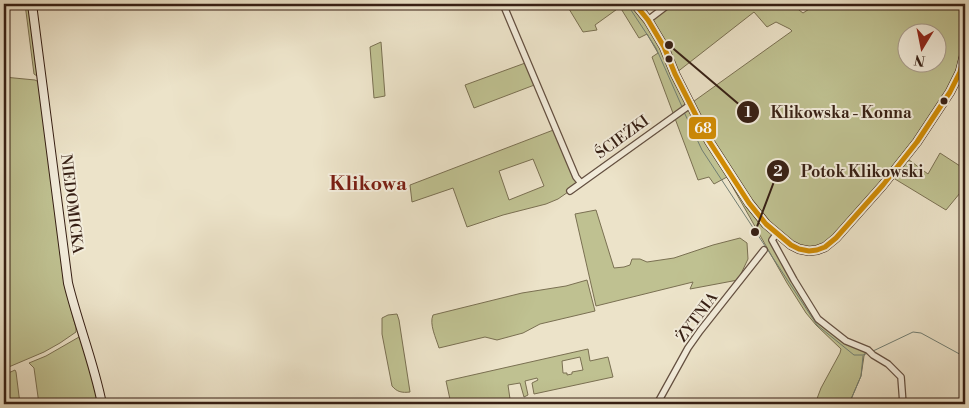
<svg xmlns="http://www.w3.org/2000/svg" width="969" height="408" font-family="'Libre Bodoni',serif">
<rect width="100%" height="100%" fill="#ece3c9"/>
<filter id="stains"><feTurbulence type="fractalNoise" baseFrequency=".004" numOctaves="4"/><feColorMatrix values="0 0 0 0 .2 0 0 0 0 .09 0 0 0 0 .02 0 0 0 .5 -.17"/></filter>
<radialGradient id="worn" r=".72"><stop offset=".6" stop-color="#630" stop-opacity="0"/><stop offset="1" stop-color="#630" stop-opacity=".3"/></radialGradient>
<!-- green -->
<path fill="#bfc191" stroke="#7a7052" fill-rule="evenodd" d="M25,4H29L38,75L37,76L34,74Z
M566,4H635L648,20L669,4H791L803,13L817,4H965V35L958,65L949,88L937,110L850,220L825,245L809,251L777,233L772,240L818,319L866,351L864,356L861,376L849,404H815L821,388L840,353L841,349L816,325L806,313L787,283L727,177L714,184L709,177L698,180L652,57L658,53L647,34L639,38L620,7L595,25L597,30L583,32ZM754,12L767,27L776,22L790,29L792,31L690,104L676,73ZM906,32H936V62H906Z
M381,42L385,96L374,98L370,47Z
M528,62L537,84L474,108L465,85Z
M4,77L35,80L39,82L64,284L76,328V332L60,343L44,352L4,369Z
M556,129L581,183L558,199L546,204L503,215L467,227L453,188L412,202L410,185ZM533,159L544,186L509,200L499,171Z
M940,153L960,166L965,159V187L946,210L890,176L905,157L928,174Z
M596,210L614,268L624,267L630,265L632,259H640L647,262L674,258L713,245L740,238L747,243L748,259L738,280L690,289L693,282L596,306L575,214Z
M587,280L595,311L540,324L523,333L497,340L485,337L439,348C436,338 429,324 433,315L522,293L566,286Z
M397,314L399,320L410,392C402,393 397,392 392,386L382,334V318L388,315Z
M79,337L81,338L87,358L99,404H39L34,368L29,363L46,356Z
M588,349L590,361L608,357L613,377L534,394L532,383L538,380L537,378L525,381L528,395L524,397L520,383L508,385L510,399L491,404H451L446,381ZM580,357L583,370L572,372V374L567,375V373H563L562,361Z
M15,370L16,372L20,404H4V375Z"/>
<g fill="none" stroke-linecap="round" stroke-linejoin="round">
<!-- stream -->
<path stroke="#717e73" stroke-width="1" d="M627,4L656,48L683,109
M938,4L940,6L947,4
M684,112L702,150L817,325L854,355H863L868,353
M871,352L913,332L921,333L965,357
M849,404L861,376L863,356"/>
<!-- street casing -->
<g stroke="#645041" stroke-width="8">
<path id="street" d="M503,4L576,177L581,183
M648,20L669,4
M570,191L690,105
M777,233L772,240L794,280L818,319L846,341L868,350L873,355L888,364L901,377L903,404
M657,404L688,348L700,331L764,250"/>
</g>
<!-- secondary casing -->
<g stroke="#361f14" stroke-width="10">
<path id="secondary" d="M32,4L68,283C78,324 94,363 102,404
M635,4L648,20L664,47L675,74L709,141L749,203L766,224L791,245L799,249L809,251L817,250L825,247L836,238L883,185L917,142L950,92L960,72L965,52"/>
</g>
<!-- street -->
<use href="#street" stroke="#f3eddc" stroke-width="5.5"/>
<!-- secondary -->
<use href="#secondary" stroke="#f3eddc" stroke-width="8"/>
<!-- bus-1 casing -->
<g stroke="#f3eddc" stroke-width="9">
<path id="bus-1" d="M635,4L648,20L664,47L675,74L709,141L749,203L766,224L791,245L799,249L809,251L817,250L825,247L836,238L883,185L917,142L950,92L960,72L965,52"/>
</g>
<!-- bus-1 -->
<use href="#bus-1" stroke="#d08b04" stroke-width="5"/>
</g>
<!-- markers -->
<g fill="#361f14" stroke="#f3eddc" stroke-width="2">
<circle cx="669" cy="59" r="4.5"/>
<circle cx="944" cy="101" r="4.5"/>
</g>
<g text-anchor="middle" stroke-width="4" stroke-linejoin="round" paint-order="stroke">
<!-- street labels -->
<g font-size="15" fill="#361f14" stroke="#f3eddc">
<text transform="translate(622 137) rotate(-36)" y="5">ŚCIEŻKI</text>
<text transform="translate(72 204) rotate(83)" y="5">NIEDOMICKA</text>
<text transform="translate(697 317) rotate(-53)" y="5">ŻYTNIA</text>
</g>
<!-- district labels -->
<g font-size="20" font-weight="bold" fill="#7a1f14" stroke="#f3eddc">
<text x="368" y="190">Klikowa</text>
</g>
</g>
<!-- callouts -->
<path fill="none" stroke="#361f14" stroke-width="2" d="M669 45L748 112M755 232L778 171"/>
<g fill="#361f14" stroke="#f3eddc" stroke-width="2">
<circle cx="669" cy="45" r="5"/>
<circle cx="755" cy="232" r="5"/>
<circle cx="748" cy="112" r="12"/>
<circle cx="778" cy="171" r="12"/>
</g>
<g font-size="15" text-anchor="middle" font-weight="bold" fill="#fff">
<text x="748" y="117">1</text>
<text x="778" y="176">2</text>
</g>
<g font-size="16" text-anchor="middle" font-weight="bold" fill="#361f14" stroke="#f3eddc" stroke-width="4" stroke-linejoin="round" paint-order="stroke">
<text x="841" y="118">Klikowska - Konna</text>
<text x="862" y="177">Potok Klikowski</text>
</g>
<rect stroke="#f3eddc" stroke-width="2" x="688" y="116" width="29" height="24" rx="5" fill="#d08b04"/>
<g font-size="14" text-anchor="middle" font-weight="bold" fill="#fff">
<text x="703" y="133">68</text>
</g>
<!-- margin -->
<rect width="969" height="408" fill="none" stroke="#ece3c9" stroke-width="20"/>
<rect x="5" y="5" width="959" height="398" fill="none" stroke="#361f14" stroke-width="2.5"/>
<rect x="10" y="10" width="949" height="388" fill="none" stroke="#361f14"/>
<!-- north arrow -->
<g transform="translate(922 48) rotate(190)"><circle r="24" fill="#f3eddc" stroke="#a79b8c"/>
<path d="M0-4L9 19L0 12L-9 19Z" fill="#8f2418"/>
<text y="-8" font-size="14" font-weight="bold" text-anchor="middle" fill="#361f14">N</text>
</g>
<rect width="100%" height="100%" filter="url(#stains)"/>
<rect width="100%" height="100%" fill="url(#worn)"/>
</svg>
